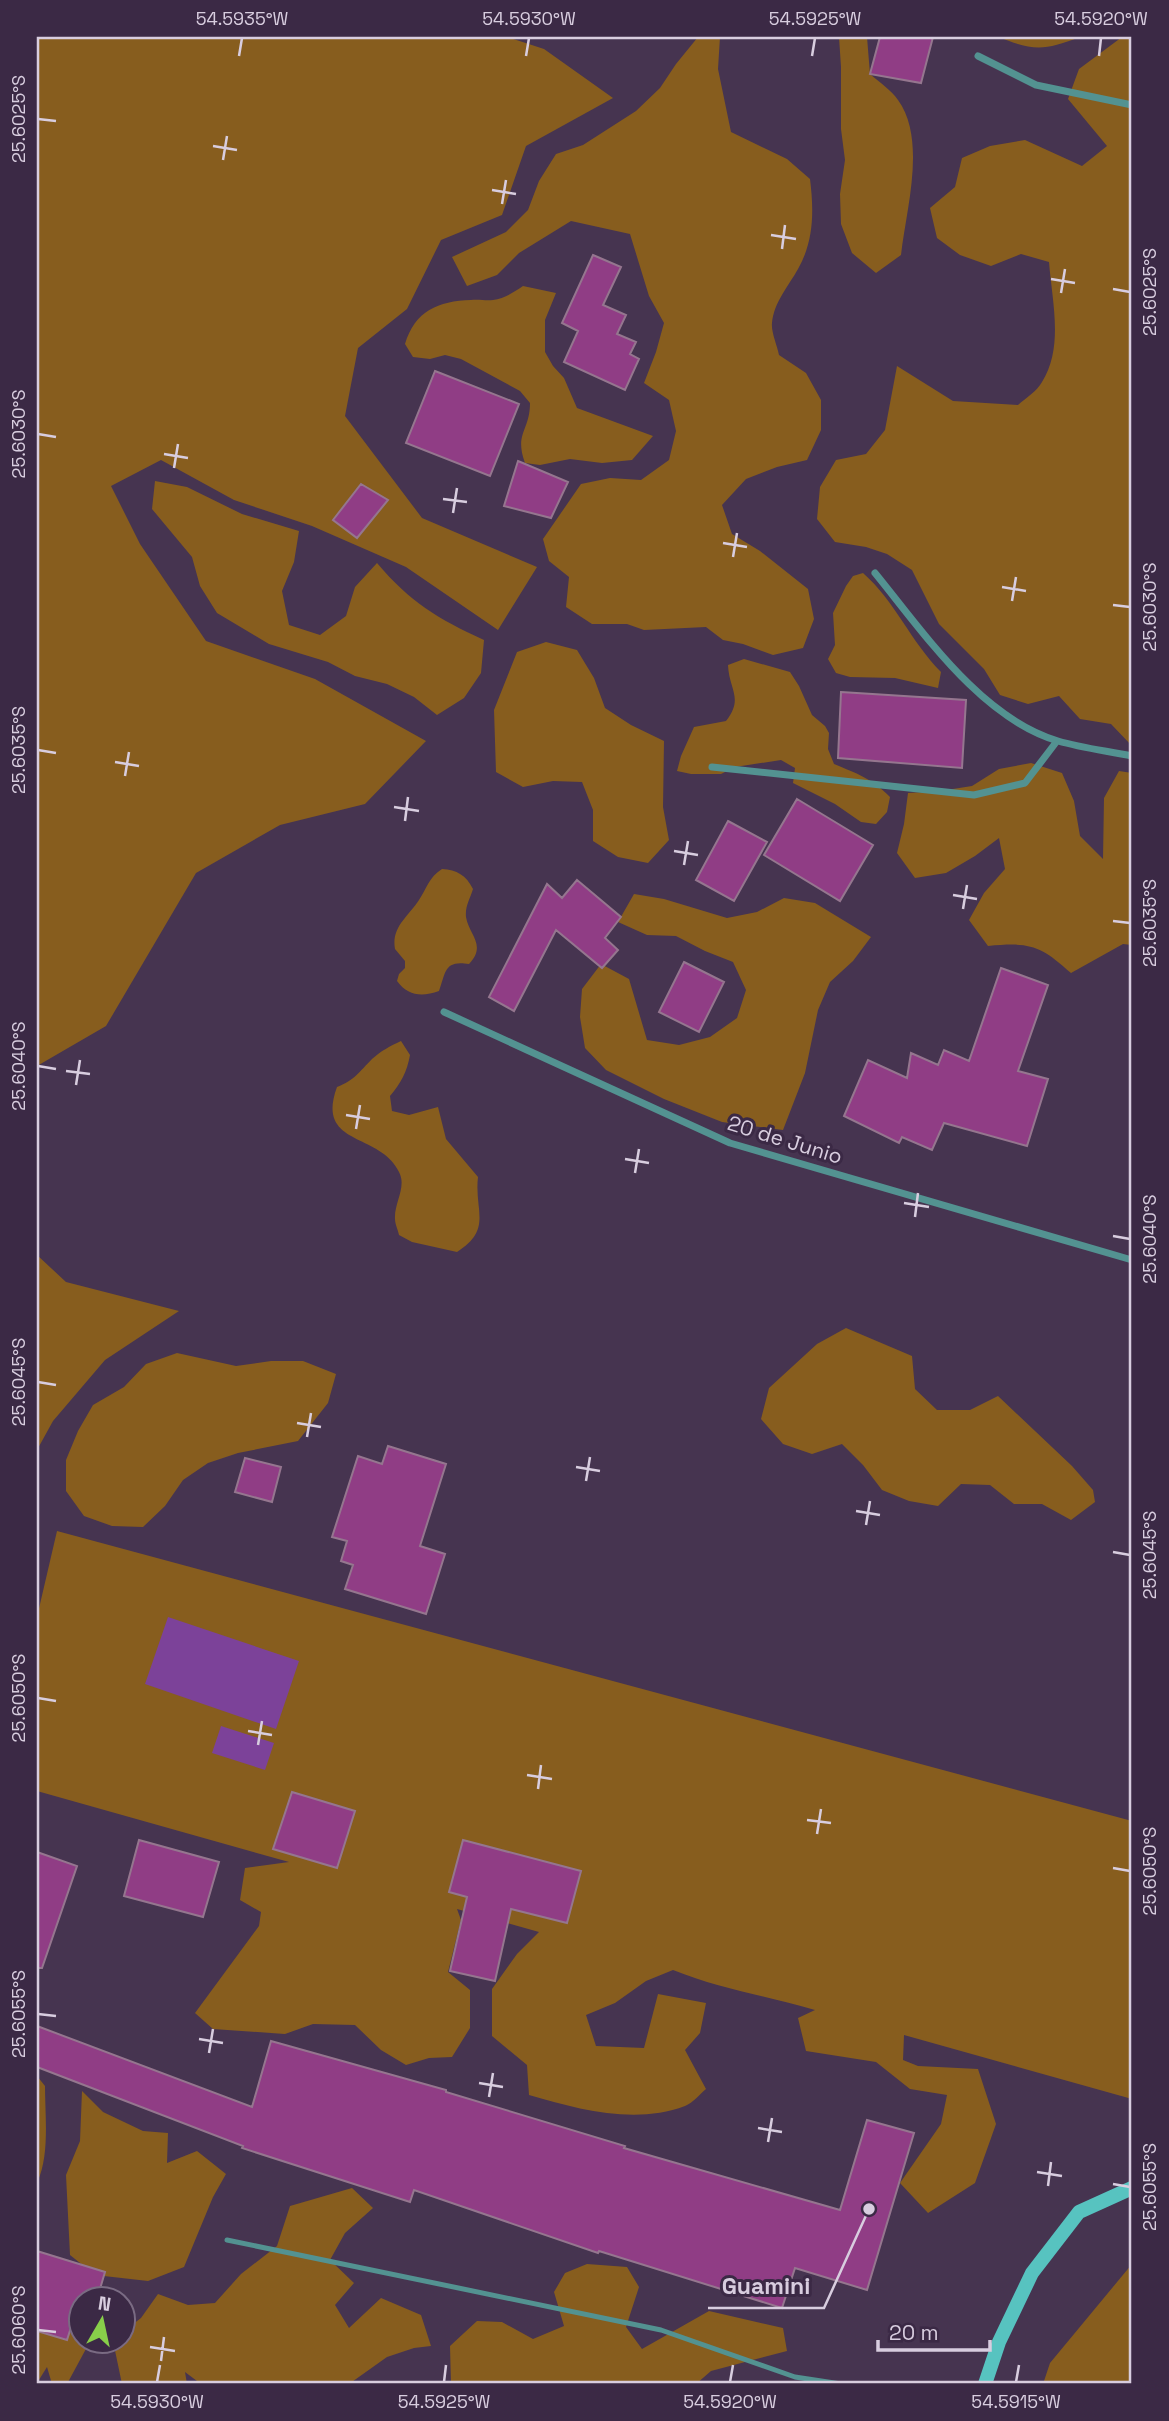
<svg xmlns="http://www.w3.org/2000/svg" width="1169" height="2421" font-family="'Space Grotesk',sans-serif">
<rect width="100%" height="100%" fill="#463450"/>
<!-- green -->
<path fill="#875d1e" d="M37,37H507L544,49L613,98L526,146L502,215L441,240L407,309L358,348L345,416L422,518L537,567L498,630L406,567L312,526L234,500L161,460L111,486L140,544L206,641L315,679L426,741L365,804L280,825L196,873L106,1026L37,1066Z
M698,37H720L718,69L731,132L787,159L810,179C814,211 814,241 798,269C788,287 774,302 772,323C771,332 777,345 779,355L806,373L821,400V430L807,460L777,467L746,479L722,505L732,534L760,551L808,589L814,619L803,648L773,655L743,644L723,640L706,627L644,630L627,624H592L566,607L569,577L549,561L543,539L581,484L610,478L641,480L669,460L676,431L669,400L644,383L656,352L664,323L649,296L630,234L571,221L519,253L497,275L467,286L452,257L506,232L528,210L539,181L556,154L583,145L636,111L660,88L676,64Z
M839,37H867L870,74C879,82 891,90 898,100C927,140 906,210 901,255L876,273L852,253L841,224L840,194L845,160L841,129V67Z
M999,37H1080C1045,50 1035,52 999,37Z
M1122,37H1132V746L1111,724L1080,719L1059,696L1028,704L1000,695L984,669L939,624L912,570L887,554L866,547L835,542L817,519L820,487L836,460L866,454L885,430L897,366L953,401L1018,405C1026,398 1037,391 1042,382C1064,347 1052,301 1049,262L1021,254L991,266L960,255L937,238L930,208L955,187L962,158L990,146L1025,140L1082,166L1107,146L1068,99L1079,69Z
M523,286L556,293L545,320V352L553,366L564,378L577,408L653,436L632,460L602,463L570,459L540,465L525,463C514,433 530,431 530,403L520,391L461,359L445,355L430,359L413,357L405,344C415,311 438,301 471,300C479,299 486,301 493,300C504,299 514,292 523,286Z
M155,481L187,487L242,514L299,531L294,562L282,591L289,625L320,635L346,616L355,587L377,563C410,602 438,619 484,640L481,673L464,698L437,715L414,697L387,684L355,676L328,662L269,644L217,613L200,586L192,557L152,509Z
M863,573C895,601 911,642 941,672L938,688L895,678L850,677L836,673L828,659L835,645L833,613L846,586L853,576Z
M546,642L577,650L594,678L605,708L631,725L664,741L663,807L669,840L648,863L618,857L593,841V810L582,782L553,781L523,787L496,772L494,710L517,652Z
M744,659L790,672L799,686L812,715L825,726L829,733L828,749L834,764C858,774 871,778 890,797L887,812L876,824L861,822L835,804L793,783L795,768L781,760L735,767L721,774H691L677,771L681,756L694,727L726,721C744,698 729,690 728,665Z
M1031,763L1062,773L1074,801L1080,836L1103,859L1104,798L1119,771L1132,773V945L1123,944L1071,973C1040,945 1030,942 988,946L969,920L984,893L1005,869L999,838L975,856L946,873L915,878L897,853L904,824L908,793L940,791L972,786L999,769Z
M442,869C457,870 466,875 473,889C470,899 465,906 466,917C469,935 487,945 469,964C444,960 446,972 439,991C422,997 408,996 397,981L399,974L405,968V961L395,949C391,927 408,917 419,900C427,888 429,877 442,869Z
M634,894L664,899L727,918L757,912L784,898L815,903L871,937L853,961L830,982L818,1010L805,1073L783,1130L722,1122L664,1099L606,1070L585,1048L580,1017L582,989L601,964L629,979L647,1040L679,1045L710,1037L737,1018L746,990L733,962L705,951L676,936L647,935L618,922Z
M401,1041L410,1055C407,1072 401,1083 390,1096L392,1111L409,1115L438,1107L446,1139L478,1177C474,1211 493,1229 457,1252L412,1242L399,1235C398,1230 395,1224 395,1219C394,1203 407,1187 399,1172C380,1132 315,1147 337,1087C355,1080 359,1072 372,1059C381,1051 390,1046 401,1041Z
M37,1255L66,1282L179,1311L105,1360L53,1421L37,1450Z
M846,1328L912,1356L915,1389L937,1410H970L998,1396L1072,1466L1093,1490L1095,1502L1071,1520L1042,1504H1014L990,1485L961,1484L938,1506L909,1501L882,1490L863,1465L842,1444L812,1454L783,1444L761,1419L769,1388L817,1344Z
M177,1353L236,1366L271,1361H303L336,1374L328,1403L298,1441L238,1453L208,1463L183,1480L165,1506L143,1527L112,1526L84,1516L66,1491V1460L78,1431L93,1405L124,1387L146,1364Z
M57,1531L1132,1821V2099L904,2035L903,2060L918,2066L978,2069L996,2124L975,2183L928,2213L900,2183L941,2124L947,2095L910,2089L876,2062L806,2051L798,2018L815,2010C767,1996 720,1989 673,1970L646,1981L615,2003L586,2015L596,2046L644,2048L658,1994L706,2003L700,2033L685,2050L706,2089C700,2094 693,2103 685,2106C635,2125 577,2109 529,2095L527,2065L492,2036V1989L517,1954L539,1932L457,1909L461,1920L448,1972L470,1990V2028L452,2057L429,2058L406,2065L381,2050L355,2025L313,2024L285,2034L213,2029L195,2013L259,1926L261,1912L240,1900L245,1868L289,1862L37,1791V1617Z
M37,2076L45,2086C45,2116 50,2155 37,2183Z
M82,2091L103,2112L143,2131L168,2133L167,2163L197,2151L226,2174L213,2197L184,2267L148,2281L95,2275L70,2255L66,2175L80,2141Z
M352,2188L373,2208L345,2233L330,2260L354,2283L335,2305L349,2328L381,2298L421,2315L431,2346L414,2348L387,2357L349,2384H201L185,2372L187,2384H122L113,2341L122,2340L123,2332L141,2318L158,2294L188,2305L215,2303L241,2274L277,2246L290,2206Z
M587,2264L627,2267L639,2287L626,2327L642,2349L709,2311L783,2328L787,2351L711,2371L696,2384H451L450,2346L477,2321L502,2322L533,2339L564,2326L554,2292L565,2273Z
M1132,2264V2384H1043L1050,2363Z
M37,2318L65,2328L87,2347L67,2384H52L47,2367L37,2383Z"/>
<!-- water -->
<path fill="#7c4299" d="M168,1617L299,1661L276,1729L145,1684Z
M221,1726L274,1743L265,1770L212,1753Z"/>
<!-- building -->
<path fill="#903d85" stroke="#95768f" stroke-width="2" d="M880,37H933L921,83L870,74Z
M593,255L621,267L603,305L626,315L617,334L636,342L630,354L639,359L625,390L564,362L578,331L562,323Z
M435,371L519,404L490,476L406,443Z
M518,461L568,482L551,518L504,506Z
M361,484L388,500L357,538L333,520Z
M841,692L966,700L962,768L838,758Z
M797,799L873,845L840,901L764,855Z
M728,821L767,842L734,901L696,880Z
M577,880L621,917L605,938L618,950L602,968L556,930L514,1011L489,997L547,884L562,898Z
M684,962L724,982L699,1032L659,1012Z
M1001,968L1048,985L1018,1071L1048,1079L1027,1146L944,1123L932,1150L902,1137L899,1143L844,1116L868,1060L907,1078L911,1053L938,1065L944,1050L969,1061Z
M388,1446L446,1464L420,1546L445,1554L426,1614L345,1589L353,1565L341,1561L347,1541L332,1537L358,1456L382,1464Z
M245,1458L281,1467L272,1502L235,1492Z
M292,1792L355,1811L337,1868L273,1849Z
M139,1840L219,1862L203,1917L124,1896Z
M463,1840L581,1871L567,1923L511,1909L495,1981L450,1971L467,1897L449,1892Z
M37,1852L77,1866L42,1968H37Z
M37,2026L252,2107L271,2041L446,2090V2092L625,2146L624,2148L840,2210L867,2120L914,2133L867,2290L795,2268L782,2308L599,2251L598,2253L414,2190L410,2202L242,2148L243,2146L37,2067Z
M37,2251L105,2272L97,2299H80L67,2340L37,2331Z"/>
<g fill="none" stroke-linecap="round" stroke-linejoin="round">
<!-- service -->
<path stroke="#539291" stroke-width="5" d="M227,2240L661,2330L795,2377L841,2384"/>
<!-- minor -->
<path stroke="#539291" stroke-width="7" d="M978,56L1036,85L1132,105
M875,573C924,633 981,718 1058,741C1082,748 1108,751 1132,756
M712,767L974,795L1025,783L1057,741
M444,1012L730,1143L1132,1260"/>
<!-- secondary -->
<path stroke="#57c3c0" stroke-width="14" d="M985,2384L999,2342L1032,2273L1079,2212L1132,2188"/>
</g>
<!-- ticks -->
<path fill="none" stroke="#d8cddf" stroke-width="2.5" d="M239,56L242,38M526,56L529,38M812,56L815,38M1099,56L1101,38M38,119L56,121M213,146L237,150M223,160L227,136M492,190L516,194M502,204L506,180M771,235L796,239M782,249L785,225M1051,279L1075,283M1113,289L1130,292M1061,293L1065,269M38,434L56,437M164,454L188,458M174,468L178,444M443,499L467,502M453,513L457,488M723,543L747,547M733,557L737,533M1002,587L1026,591M1012,601L1016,577M1113,605L1130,607M38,750L56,753M115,762L139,766M125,776L129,752M394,807L419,811M405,821L408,797M674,851L698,855M684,865L688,841M953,895L977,899M963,909L967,885M1113,921L1130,923M38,1066L56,1069M66,1071L90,1074M76,1085L80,1060M346,1115L370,1119M356,1129L360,1105M625,1159L649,1163M635,1173L639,1149M904,1203L929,1207M915,1217L918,1193M1113,1236L1130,1239M38,1382L56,1385M297,1423L321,1427M307,1437L311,1413M576,1467L600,1471M586,1481L590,1457M856,1511L880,1515M866,1525L870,1501M1113,1552L1130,1555M38,1698L56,1701M248,1731L272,1735M258,1745L262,1721M527,1775L552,1779M538,1789L541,1765M807,1820L831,1823M817,1834L821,1809M1113,1868L1130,1871M38,2014L56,2016M199,2039L223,2043M209,2053L213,2029M479,2083L503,2087M489,2097L493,2073M758,2128L782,2132M768,2142L772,2118M1037,2172L1062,2176M1113,2184L1130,2187M1048,2186L1051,2162M38,2330L56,2332M150,2347L175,2351M161,2361L164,2337M157,2382L160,2365M444,2382L446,2365M730,2382L733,2365M1016,2382L1019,2365"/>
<g text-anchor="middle" stroke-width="6" stroke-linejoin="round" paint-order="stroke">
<!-- street labels -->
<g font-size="21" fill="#d8cddf" stroke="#3b2945">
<text transform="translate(785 1140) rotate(17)" y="7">20 de Junio</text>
</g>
</g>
<!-- callouts -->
<path fill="none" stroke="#d8cddf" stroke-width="2.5" d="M869 2209L824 2308H708"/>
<circle fill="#d8cddf" stroke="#3b2945" stroke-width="2.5" cx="869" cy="2209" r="7"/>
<g font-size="23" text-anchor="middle" font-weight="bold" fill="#d8cddf" stroke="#3b2945" stroke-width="6" stroke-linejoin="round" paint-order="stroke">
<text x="766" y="2294">Guamini</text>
</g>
<!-- border -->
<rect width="1169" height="2421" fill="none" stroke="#3b2945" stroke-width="77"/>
<!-- north arrow -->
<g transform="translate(102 2320) rotate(9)"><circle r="33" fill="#3b2945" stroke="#7a6b83" stroke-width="2"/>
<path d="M0-5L12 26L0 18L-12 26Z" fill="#88cf4a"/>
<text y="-10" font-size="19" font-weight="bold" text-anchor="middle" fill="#d8cddf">N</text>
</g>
<!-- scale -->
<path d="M878 2340v10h112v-10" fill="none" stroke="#d8cddf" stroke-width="3.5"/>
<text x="889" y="2340" font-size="21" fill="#d8cddf" stroke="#3b2945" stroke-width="5" paint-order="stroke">20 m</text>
<rect x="38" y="38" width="1092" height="2344" fill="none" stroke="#d8cddf" stroke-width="2.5"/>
<g font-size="18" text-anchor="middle" fill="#d8cddf">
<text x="242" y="25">54.5935°W</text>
<text x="529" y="25">54.5930°W</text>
<text x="815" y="25">54.5925°W</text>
<text x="1101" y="25">54.5920°W</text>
<text transform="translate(19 119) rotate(-90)" y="6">25.6025°S</text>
<text transform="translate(1150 292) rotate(-90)" y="6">25.6025°S</text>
<text transform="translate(19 434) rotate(-90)" y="6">25.6030°S</text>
<text transform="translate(1150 607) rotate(-90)" y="6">25.6030°S</text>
<text transform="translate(19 750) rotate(-90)" y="6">25.6035°S</text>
<text transform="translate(1150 923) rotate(-90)" y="6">25.6035°S</text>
<text transform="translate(19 1066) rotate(-90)" y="6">25.6040°S</text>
<text transform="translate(1150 1239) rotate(-90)" y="6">25.6040°S</text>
<text transform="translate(19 1382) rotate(-90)" y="6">25.6045°S</text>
<text transform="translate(1150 1555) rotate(-90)" y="6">25.6045°S</text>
<text transform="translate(19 1698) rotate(-90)" y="6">25.6050°S</text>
<text transform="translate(1150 1871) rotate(-90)" y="6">25.6050°S</text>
<text transform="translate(19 2014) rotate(-90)" y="6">25.6055°S</text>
<text transform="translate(1150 2187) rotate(-90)" y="6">25.6055°S</text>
<text transform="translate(19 2330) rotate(-90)" y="6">25.6060°S</text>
<text x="157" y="2408">54.5930°W</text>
<text x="444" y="2408">54.5925°W</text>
<text x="730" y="2408">54.5920°W</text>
<text x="1016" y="2408">54.5915°W</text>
</g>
</svg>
